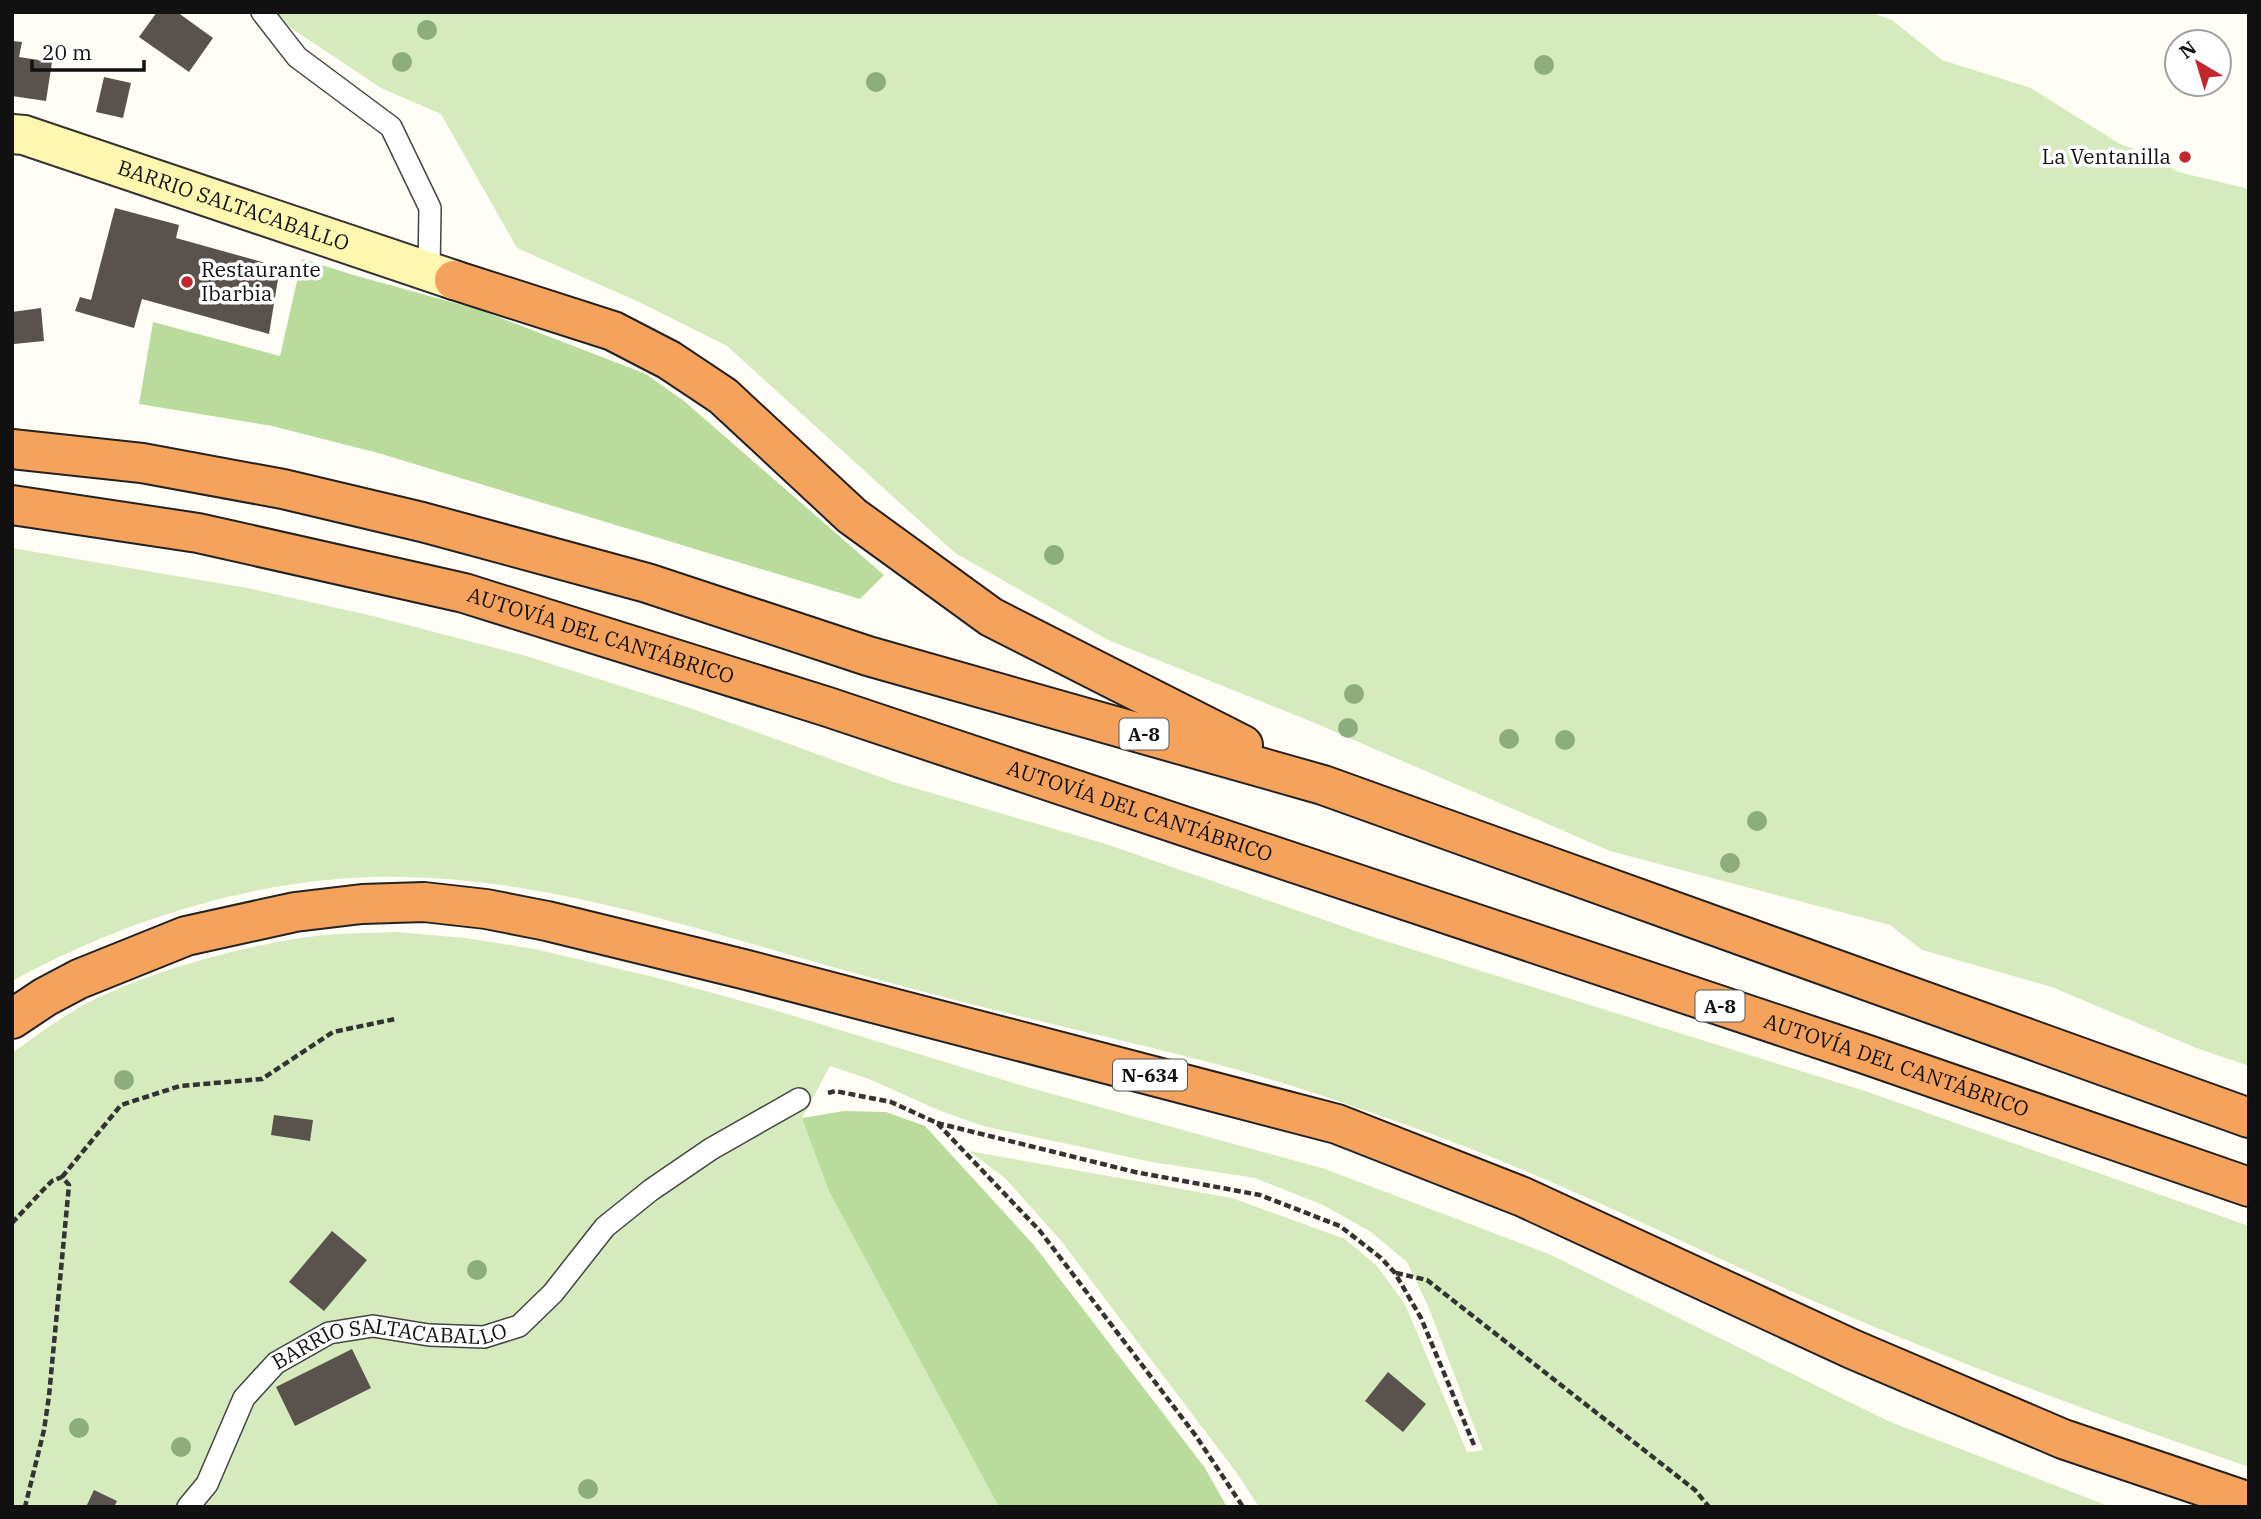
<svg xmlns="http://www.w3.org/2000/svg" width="2261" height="1519" font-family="'IBM Plex Serif',serif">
<rect width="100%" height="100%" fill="#fffdf5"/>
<!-- green -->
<path fill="#d5ebbd" d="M267,12H1869L1892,20L1942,60L2031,88L2120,144L2148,154L2178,172L2249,189V1066L2196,1048L2052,987L1922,950L1890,925L1610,851L1310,721L1108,640L955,553L727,346L641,303L517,248L441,114L381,88Z
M12,548L247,588L373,616L526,656L690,708L894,782L1106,844L1376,938L1868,1092L2249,1226V1467C2103,1417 1959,1364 1818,1303C1724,1262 1632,1216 1537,1176C1473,1148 1405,1124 1338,1101C1226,1062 1110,1039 995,1010C953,1000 911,988 869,977C710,934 539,872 372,877C247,881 122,921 12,981Z
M396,932L465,938L535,949L654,977L771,1009L1027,1087L1325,1169L1549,1254L1888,1421L2111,1507H1259L1236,1472L1062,1242L1006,1179L969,1151L1232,1198L1345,1239L1377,1266L1405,1304L1467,1452L1483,1450L1428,1306L1407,1262L1371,1232L1323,1205L1255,1178L1152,1162L983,1126L938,1110L869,1079L830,1066L802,1118L999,1507H12V1053C40,1033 70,1010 102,996C163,968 250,944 316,936C343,933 370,933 396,932Z"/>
<!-- forest -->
<path fill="#b9dc9c" d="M302,259L357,276L480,310L646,374L684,401L884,575L860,599L378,453L272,426L139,404L153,322L280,356Z
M844,1111L886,1112L925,1126L1033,1244L1205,1468L1227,1507H999L829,1191L802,1118Z"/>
<!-- building -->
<path fill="#5a524d" d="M157,12H177L213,38L189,72L139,37Z
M12,41L22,42L19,57L52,62L46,101L12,96Z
M104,77L131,83L123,118L96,112Z
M115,208L179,225L176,238L280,267L269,334L142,299L134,328L75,311L80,297L91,300Z
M41,308L44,341L14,344L12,312Z
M274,1115L313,1120L310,1141L271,1135Z
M332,1231L367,1260L324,1311L289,1282Z
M352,1349L371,1388L295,1426L276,1387Z
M1388,1372L1426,1404L1403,1432L1365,1401Z
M94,1490L117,1501L114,1507H86Z"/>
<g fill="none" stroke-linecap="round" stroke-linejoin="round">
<!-- lane casing -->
<g stroke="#444" stroke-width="24">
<g id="lane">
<path d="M262,12L297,57L391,127L430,208L429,271"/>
<path id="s1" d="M188,1507L207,1484L244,1398L276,1363L329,1333L373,1326L429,1335L484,1337L519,1326L553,1293L605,1227L651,1190L711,1149L799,1099"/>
</g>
</g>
<!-- secondary casing -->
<g stroke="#333" stroke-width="42">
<g id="secondary">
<path id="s2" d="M12,134L24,135L454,280"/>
</g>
</g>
<!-- highway casing -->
<g stroke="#222" stroke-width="42">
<g id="highway">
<path d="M454,280L613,331L669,360L723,396L852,516L991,617L1243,745"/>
<path d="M12,449L142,463L283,489L422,522L647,583L868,656L1323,785L2249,1118"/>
<path id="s3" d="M12,505L198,533L464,593L828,707L1865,1054L2249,1187"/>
<path d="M12,1019L45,997L79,979L186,936L295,912L362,904L424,902L486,909L547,921L743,969L1337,1124L1523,1197L1852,1349L2063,1439L2249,1502"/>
</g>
</g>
<!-- path -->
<path stroke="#333" stroke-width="4.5" stroke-dasharray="7 3.5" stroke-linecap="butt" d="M828,1093L835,1091L891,1102L937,1123L1040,1231L1196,1436L1243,1507
M937,1123L1135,1172L1260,1195L1340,1226L1381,1258L1395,1273L1421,1318L1474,1445
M62,1177L121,1105L180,1086L262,1079L333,1032L395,1019
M12,1223L43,1190L52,1181L62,1177L69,1185L49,1396L44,1430L25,1507
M1396,1273L1427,1280L1695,1490L1709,1507"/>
<!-- lane -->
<use href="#lane" stroke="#fff" stroke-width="21"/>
<!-- secondary -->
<use href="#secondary" stroke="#fff6b0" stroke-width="38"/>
<!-- highway -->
<use href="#highway" stroke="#f5a25d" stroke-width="38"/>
</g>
<!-- trees -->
<g fill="#8dad7f">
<circle cx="427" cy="30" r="10"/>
<circle cx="402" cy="62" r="10"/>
<circle cx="1544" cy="65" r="10"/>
<circle cx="876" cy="82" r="10"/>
<circle cx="1054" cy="555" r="10"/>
<circle cx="1354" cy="694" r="10"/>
<circle cx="1348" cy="728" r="10"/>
<circle cx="1509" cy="739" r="10"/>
<circle cx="1565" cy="740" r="10"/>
<circle cx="1757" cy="821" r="10"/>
<circle cx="1730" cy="863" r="10"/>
<circle cx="124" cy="1080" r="10"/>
<circle cx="477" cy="1270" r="10"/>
<circle cx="79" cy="1428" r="10"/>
<circle cx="181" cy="1447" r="10"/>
<circle cx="588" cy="1489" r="10"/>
</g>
<!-- markers -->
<g fill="#c4262e" stroke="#fff" stroke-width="2.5">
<circle cx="2185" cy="157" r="7"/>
<circle cx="187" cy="282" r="7"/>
</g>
<g text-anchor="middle" stroke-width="7" stroke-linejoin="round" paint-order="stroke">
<!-- shield labels -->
<g fill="#fff" stroke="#585858" stroke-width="2">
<rect x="1119.5" y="718.5" width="49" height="31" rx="5"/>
<rect x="1695.5" y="990.5" width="49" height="31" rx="5"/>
<rect x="1113" y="1059.5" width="74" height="31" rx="5"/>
</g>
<g font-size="19" font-weight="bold" fill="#111">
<text x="1144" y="741">A-8</text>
<text x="1720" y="1013">A-8</text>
<text x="1150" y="1082">N-634</text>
</g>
<!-- poi labels -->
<g font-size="21" fill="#111" stroke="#fff" text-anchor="end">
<text x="2171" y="164">La Ventanilla</text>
<text x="201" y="277" text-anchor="start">Restaurante<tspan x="201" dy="24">Ibarbia</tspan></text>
</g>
<!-- street labels -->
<g font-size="21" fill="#111" stroke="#fff">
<text dy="7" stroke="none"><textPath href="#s2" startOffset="233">BARRIO SALTACABALLO</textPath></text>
<text dy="7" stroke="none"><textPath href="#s3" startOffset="604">AUTOVÍA DEL CANTÁBRICO</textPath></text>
<text dy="7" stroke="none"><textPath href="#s3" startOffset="1171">AUTOVÍA DEL CANTÁBRICO</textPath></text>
<text dy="7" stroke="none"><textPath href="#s3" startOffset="1969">AUTOVÍA DEL CANTÁBRICO</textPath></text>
<text dy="7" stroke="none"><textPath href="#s1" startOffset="290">BARRIO SALTACABALLO</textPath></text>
</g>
</g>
<!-- border -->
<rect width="2261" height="1519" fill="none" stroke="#111111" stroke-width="28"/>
<!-- north arrow -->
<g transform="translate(2198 63) rotate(322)"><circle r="33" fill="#ffffff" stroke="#a0a0a0" stroke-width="2"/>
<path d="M0-5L12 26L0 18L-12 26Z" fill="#c4262e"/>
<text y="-10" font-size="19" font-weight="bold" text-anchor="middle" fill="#111111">N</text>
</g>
<!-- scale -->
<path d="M32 60v10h112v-10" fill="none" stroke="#111111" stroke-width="3.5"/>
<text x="42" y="60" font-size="21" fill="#111111" stroke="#ffffff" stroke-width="5" paint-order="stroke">20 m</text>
</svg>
